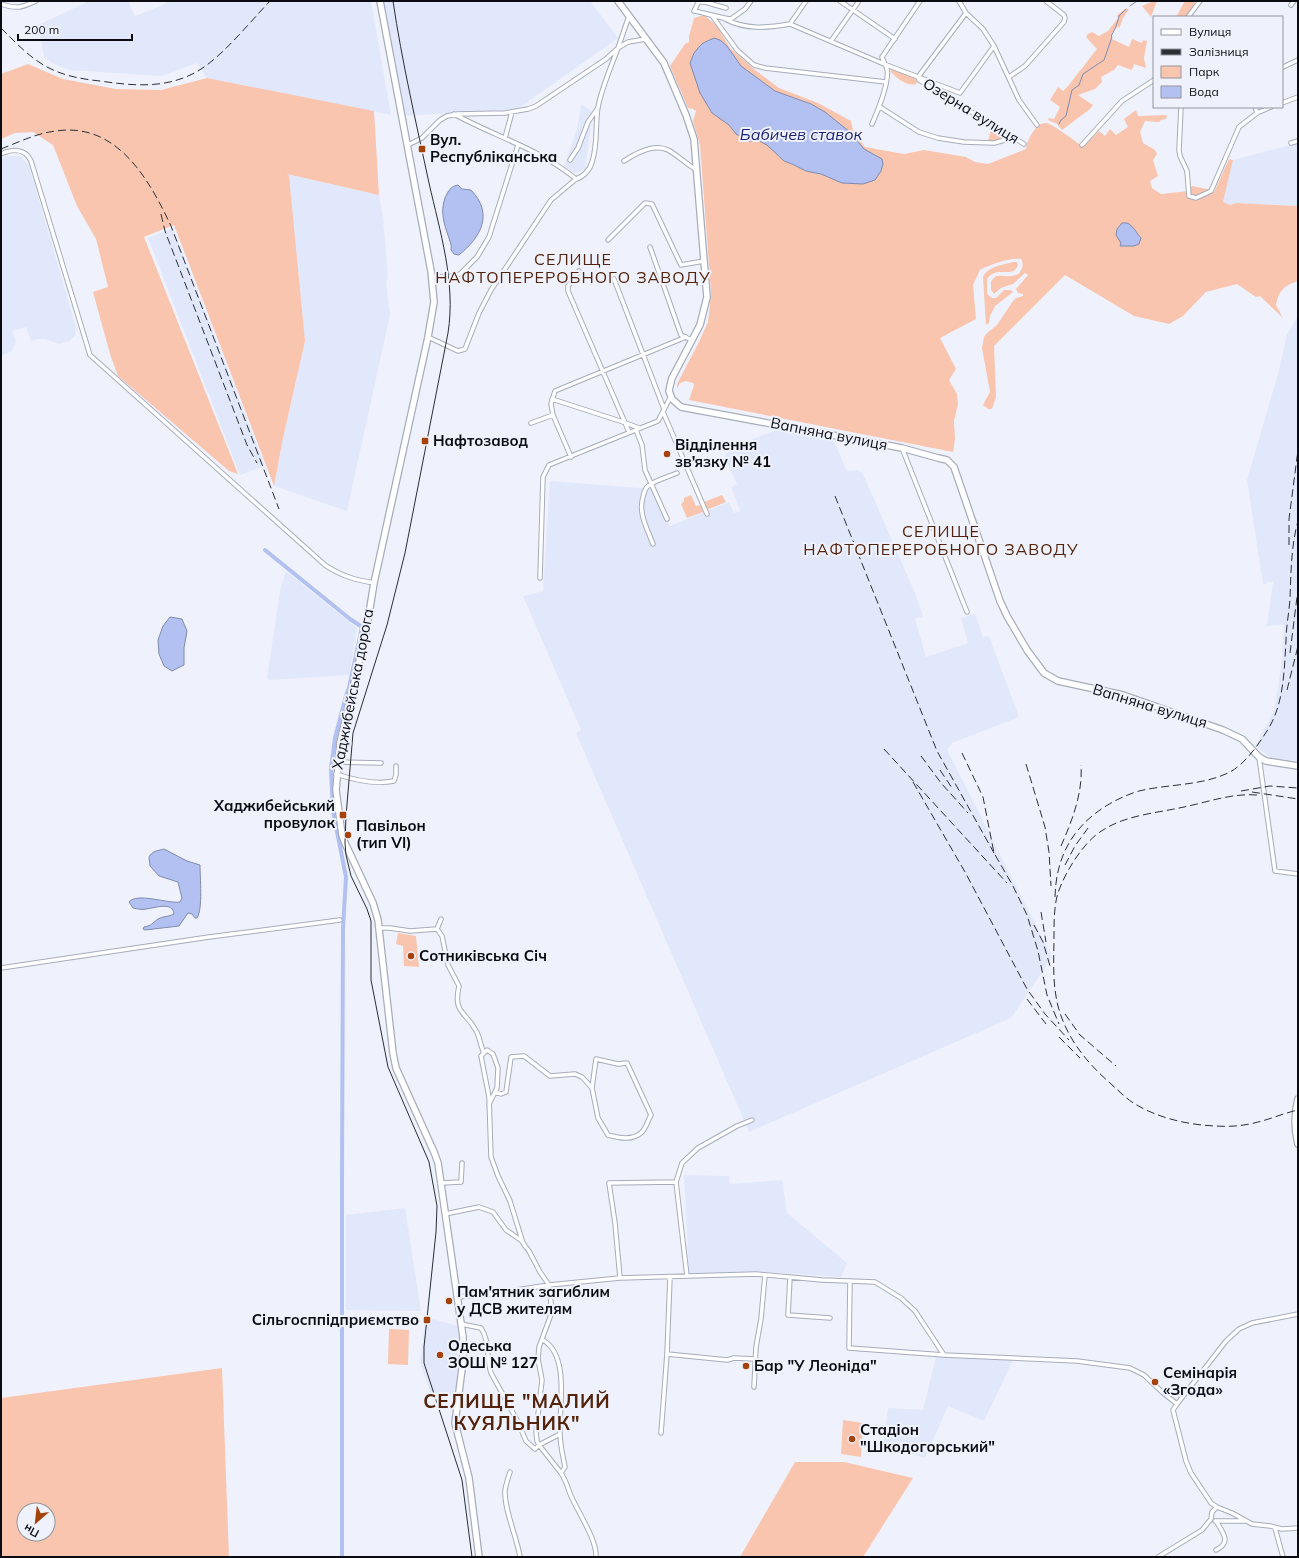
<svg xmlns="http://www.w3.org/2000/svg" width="1299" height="1558" font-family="Mulish,sans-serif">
<rect width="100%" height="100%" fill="#eff2fc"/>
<!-- built -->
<path fill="#e2e8fb" d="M89,1H128L135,16L161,6L166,3V1H371L391,115L207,78L197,63L161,76L70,70L54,64L44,57L38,25Z
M381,1H590L618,38L516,110L514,109L403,116Z
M581,104L593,112L585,169L576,173L564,166L578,126Z
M1298,143V206L1236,203L1230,205L1223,202L1233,160Z
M8,156H20L29,165L76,328L75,335L70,341L59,344L45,339H38L31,341L26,327L12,331L16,342L12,351L1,356V159Z
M287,174L379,195L383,218L388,278L386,281L390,315L347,511L274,486L283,438L305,341Z
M173,228L265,466L240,475L148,238Z
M1298,315V761L1271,758L1255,746L1274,711L1281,668L1284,625L1267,626L1273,582H1267V584H1263L1247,480L1278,374L1287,335Z
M782,428L833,439L847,471L858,470L863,474L915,593L923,616L915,619L926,657L968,643L961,618L975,614L983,637L989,636L1019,717L952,743L947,750L1052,957L1011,1018L749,1132L576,733L581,730L523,596L543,591L550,481L652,489L670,526L729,502L734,513L740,511L731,487L737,484L725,457L726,453L755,438Z
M286,571L357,628L349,675L269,680L267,678L280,591Z
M684,1175L729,1176L730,1184L782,1180L787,1213L847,1263L841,1277L765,1272L689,1274Z
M405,1208L421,1311L346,1310V1215Z
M426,1317L458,1326L460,1348L455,1396L431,1395L420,1362Z
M936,1357L1014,1358L984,1421L948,1406L925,1458L883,1445L888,1408L923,1410Z"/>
<!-- green -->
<path fill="#f9c5af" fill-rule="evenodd" d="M1154,1H1157L1151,17L1142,6Z
M1185,1H1196L1186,17H1176Z
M1125,9H1129L1123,18L1119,29L1118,26L1112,33V39L1129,47L1132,39L1142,43L1143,40L1147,41L1144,58L1146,68L1134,64L1132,70L1118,65L1114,70L1101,77L1102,82L1095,89L1078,95L1093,105L1090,109L1062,130L1057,124L1048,120L1049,118L1054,119L1060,107L1050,100L1058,87L1063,91L1068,86L1097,49L1086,37L1088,34L1092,32L1099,36L1108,31L1118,18L1117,15Z
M704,15L717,26L730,48L755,70L779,88L818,103L851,121L853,130L865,147L904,154L924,150L966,157L975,162L988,164L1026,149C1027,141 1030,136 1035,129C1038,126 1041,123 1046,123C1051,123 1077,142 1083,147L1099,131L1105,136L1110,129L1116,135L1128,127L1124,119L1136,110L1138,116L1167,115L1166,119L1161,120L1159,122L1145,121L1140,132L1143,143L1155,150L1157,154L1153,160L1158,176L1150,181L1152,188L1161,194L1189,191L1192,186L1207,189L1214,192L1229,159L1233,160L1223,202L1230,205L1236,203L1298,206V281C1283,286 1279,291 1276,305L1283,318L1260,296L1256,297L1237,284L1206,292L1183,316L1169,324L1134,316L1065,275L994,346L996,397L992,409H988L983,405L990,392L982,348L984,337L987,333L997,325L1013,301L1016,298L1023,296V294L1018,293L1016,289L1028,275L1025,273L1013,284L1001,288L994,294L991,290V281L996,276C1004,275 1019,280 1022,268C1023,265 1023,262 1021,259C1010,257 989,265 980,270L973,285L976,319L940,338L956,369L949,380L957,394L958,404L954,421L955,439L953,452L689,400L694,385L693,383L686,381L680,383L677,389V384L698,344L708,322L710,304L711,292L700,145L693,121L696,111L693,109L688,108L670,66L685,44L689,42V36L694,18Z
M28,64L63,79L116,89L161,90L207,78L374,111L379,195L287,174L289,176L305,341L283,438L274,486L174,225L144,237L238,474L229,471L118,376L110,354L93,292L108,287L96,239L77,206L53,145L33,132L15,133L1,139V74Z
M890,68C899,71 912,74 917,81L916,84C907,87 897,78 891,72Z
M992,126L1009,137L993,142L988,141Z
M1013,262H1017L1018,265C1013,280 997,264 987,279V294L992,298H996L1004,290H1011L1013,292L995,306L990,316L989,323L986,325L983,277C988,266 1003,265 1013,262Z
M691,495L696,506L700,505L703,512L687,518L681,504L684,501V498Z
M722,495L726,502L709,509L707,508L704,502Z
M398,933L416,936L419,967L404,966L403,946L396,944Z
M389,1329L409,1330L408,1365L388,1364Z
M222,1368L229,1557H1V1398ZM24,1510H48V1534H24Z
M843,1420L863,1423L861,1457L841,1454Z
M795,1462H844L913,1478L863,1557H740Z"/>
<!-- water -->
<path fill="#b2c1f1" stroke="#808bae" d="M714,38L720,40L727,46L741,66L775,91L811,104L825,112L850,132L864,149L882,159L883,164L881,171L875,180L863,184L842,183L821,174L806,171L792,164L784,161L767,145L759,141H750L736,134L729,125L712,113L700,93L690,63L694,53L698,48L703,43Z
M458,185L462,189L471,190C494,214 481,237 459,255L454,254L451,250C452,245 450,243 449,238C444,224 440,212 445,198C448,191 451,186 458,185Z
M1122,223H1127C1134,226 1136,233 1141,238L1139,244L1134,246H1120L1121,243L1116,235L1117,229Z
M170,617L182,619L187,631L184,648V665L172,671L164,666L159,654L158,640L163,626Z
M164,849L187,861L200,865C200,877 203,909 197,918H195L192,914L188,913L179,926L145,930L143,929L144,927C153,925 151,924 158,919C163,916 169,917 174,914C173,901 155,908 146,909C142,910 138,909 133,908L129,902C137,892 168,904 180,902L182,898L178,882L159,876L150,866L149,857C152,851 157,851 164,849Z"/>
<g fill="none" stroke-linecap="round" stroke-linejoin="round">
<!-- stream -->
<path stroke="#808bae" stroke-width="1" d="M1130,6L1137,1
M1059,124L1061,120L1066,116L1072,90L1079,85L1083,74L1104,60L1112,37L1111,36C1114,32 1118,22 1119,16L1126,9"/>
<!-- canal -->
<path stroke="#b2c1f1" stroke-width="4" d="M265,550L350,619L362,627L349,688L346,696L335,738L331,769L333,811L346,877L343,928L342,1181V1557"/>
<!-- street casing -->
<g stroke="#a7acbb" stroke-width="5.5">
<path id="street" d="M699,1L694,11C707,13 718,18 731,19L745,9L751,1
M840,1L895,39
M959,1L966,13L983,29L994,46L1019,100L1037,125
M699,2H705L726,8
M1,4C17,9 21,8 36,1
M1291,5L1294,1
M966,13L918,77L919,80L1024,144
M713,17L737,50L754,65L765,68L886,82
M1188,17L1200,1
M725,19C746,30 767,28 790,24L884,64L960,93L994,46
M790,24L806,1
M831,41L859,1
M1283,67L1298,60
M1009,77L1025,66L1064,22L1065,18L1064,15L1046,1
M1282,103L1298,97
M880,107L919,132L938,138L964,142L994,143L1012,138
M1181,107L1179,150L1180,156L1187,171L1189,196L1196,198L1211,191L1239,127L1257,113L1271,107
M1255,107L1257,113
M454,114C494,136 540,149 576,179
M872,124C877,113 890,81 887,69C886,65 883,61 882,57L920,1
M505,138L512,112
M1291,143L1298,141
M408,145L422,138L440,120L447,116L457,114L505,113L528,109L536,106L606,59L618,48L629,16
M1082,145L1122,101L1154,80
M1,154C12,149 25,148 31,161L90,355L325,565C341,576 356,580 374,583
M570,160L578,148L588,122L598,108
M624,161C636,153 654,143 668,150C679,156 687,165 697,170
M608,240L645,203L652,204L681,265L704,261
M650,247L681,335L692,340
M579,271L568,286V291L629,432
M432,277L454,276L460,274L477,257L489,237L518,145
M614,279L664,409
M428,337L458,351L465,349L479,313L491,290L551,200L576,179C583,177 590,170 592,162C598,145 595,125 598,107C602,87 611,67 618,48L628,42L646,39
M552,399L623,422L639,428
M663,412L707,514
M531,423L553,415
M636,430L642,445L645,470L667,519
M902,448L967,612
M571,457L553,415L551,404L555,391L686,337
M653,544C647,528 638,513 643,497C644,493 645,488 648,486C656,480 668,477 677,473
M540,578L543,477L549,465L658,421L671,396
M1259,757L1275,871L1298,874
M337,762L381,763
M336,774C354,780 375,785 394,781L396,775V766
M378,928H390L410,931L437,929L442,936L448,965L459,986C453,1013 465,1011 475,1029C480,1036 480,1045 484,1053
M437,929L441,919
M1,968L209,937L340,920
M495,1092L501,1094L506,1092L511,1057L524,1056L550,1076L575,1074L582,1077L592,1088L598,1118L608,1135C619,1138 633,1141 642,1132C646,1128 648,1120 651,1115L627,1063L618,1064L596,1059L592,1088
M489,1104L497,1088L498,1068L493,1054L487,1050L481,1056L489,1097L491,1157L498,1176L510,1201L522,1240
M441,1183L461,1182L462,1163
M445,1214L479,1207L493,1212L506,1230L522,1241L525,1246L529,1251L540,1272L549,1285L552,1312L539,1347L538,1359L542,1380L536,1432L537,1441L539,1445L560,1434
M687,1276L676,1182L682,1163L698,1148L737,1126L752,1120
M790,1277L788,1315L830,1318
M620,1278L615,1223L609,1183L676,1182
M850,1281L849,1348L944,1355L1077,1361L1130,1368L1144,1375L1162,1392L1177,1404L1226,1341L1239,1329L1252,1323L1298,1314
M457,1297L490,1294L549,1285L620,1278L756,1274L822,1280L875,1282L901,1298L915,1311L944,1355
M461,1324L481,1328C490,1341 486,1358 491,1373L518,1422L526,1441L535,1449L539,1445L561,1473
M543,1340C570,1356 559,1407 560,1433C560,1445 563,1456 565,1467L561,1473C566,1480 568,1489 571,1496C578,1512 597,1540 596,1557
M667,1354L727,1360L734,1358L755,1359
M754,1387L756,1347L761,1319L765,1275
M1177,1404L1173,1410L1186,1461L1191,1473L1211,1503L1217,1507
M661,1433L667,1354L670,1277
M510,1472C508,1478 506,1484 505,1490C504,1510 517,1537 520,1557
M1215,1521H1245
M1216,1521C1223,1533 1232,1542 1216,1550
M1275,1528L1283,1557
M1158,1557L1202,1530L1211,1519L1212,1512L1217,1507L1232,1513L1252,1524L1270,1526L1282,1529L1298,1528"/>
</g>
<!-- secondary casing -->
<g stroke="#a7acbb" stroke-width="8">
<path id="secondary" d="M380,1L431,271L434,302L428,337L374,583L366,632L340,743L336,790L342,835L345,843L373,903L378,920L393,1053L396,1068L434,1152L438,1163L463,1337V1361L455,1423L469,1478L479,1557
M618,1L664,63L686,115L694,139L707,297L700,325L672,378L670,386L669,391L672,399L681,407L902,448L938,458L947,460L954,467L1000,601L1007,616L1027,650L1044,673L1058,681L1123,695L1223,730L1242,739L1259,757L1266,761L1298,766
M1298,1099C1294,1114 1294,1128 1298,1144"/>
</g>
<!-- street -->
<use href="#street" stroke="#fff" stroke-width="3.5"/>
<!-- secondary -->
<use href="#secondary" stroke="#fff" stroke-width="5.5"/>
<!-- tram -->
<path stroke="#2c2e34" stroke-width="1" d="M393,1C402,62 416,122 429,183C440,232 456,282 448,333L405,553L387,625L353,733L346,816L345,843L346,855L351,876L367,909L371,921V980L388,1067L429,1162L437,1206L436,1232L424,1347V1363L462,1480L472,1557"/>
<!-- rail -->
<path stroke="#2c2e34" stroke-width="1" stroke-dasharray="8 4" stroke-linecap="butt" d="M1,28C15,42 30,58 47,67C64,76 81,79 100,81C134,86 167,89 198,71C223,56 249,23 270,1
M1,149C19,142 37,133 56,131C117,122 149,179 171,226L279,509
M161,214L165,231L247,445L257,463
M835,496L937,751L994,853
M1289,545V519L1298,450
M1290,653L1298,589
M1287,690L1298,646
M884,749L1007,883
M962,753L983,797L994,853L1013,886L1027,915L1038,951L1047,995L1059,1024
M921,756L941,783L968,813
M1026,764L1045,827L1049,852L1051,886
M940,770L952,788
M913,782L965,872L1027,989L1045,1014L1069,1040
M1241,791L1270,786L1298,788
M1252,792L1298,799
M1257,795C1232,793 1208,802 1184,807C1157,813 1126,815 1103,830C1084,841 1065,872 1058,893C1054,906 1054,921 1054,935C1054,959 1052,982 1058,1006C1066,1037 1086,1062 1110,1083C1118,1090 1125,1098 1135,1104C1158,1118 1188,1125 1216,1126C1229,1127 1244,1126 1258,1122C1271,1119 1284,1113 1298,1110
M1061,846C1072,821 1083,793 1081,765
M1065,865L1075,846L1088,828
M1055,897C1056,855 1074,824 1111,803C1120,798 1129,794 1139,791C1168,784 1200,786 1228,773C1243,766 1256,748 1265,734C1284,707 1284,673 1286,641C1286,627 1289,613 1290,599C1291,573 1291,546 1298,521
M1041,912L1046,942
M1034,925L1043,942L1050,966
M1027,999L1046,1024
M1065,1014L1080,1035L1116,1066
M1059,1037L1080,1058"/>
</g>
<!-- markers -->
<g fill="#a54209" stroke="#eff2fc" stroke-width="1.5">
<rect x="418" y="145" width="8" height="8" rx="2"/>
<rect x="421" y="437" width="8" height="8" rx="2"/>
<circle cx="667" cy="454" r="4"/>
<rect x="339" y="811" width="8" height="8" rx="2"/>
<circle cx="348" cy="835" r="4"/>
<circle cx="411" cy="956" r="4"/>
<circle cx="449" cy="1301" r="4"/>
<rect x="423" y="1316" width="8" height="8" rx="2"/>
<circle cx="440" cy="1355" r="4"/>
<circle cx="746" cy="1366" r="4"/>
<circle cx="1155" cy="1382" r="4"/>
<circle cx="852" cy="1439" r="4"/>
</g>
<g text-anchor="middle" stroke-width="4" stroke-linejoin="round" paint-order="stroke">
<!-- street labels -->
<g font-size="15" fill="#0a0c11" stroke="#eff2fc">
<text transform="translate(971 111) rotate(32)" y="5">Озерна вулиця</text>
<text transform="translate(829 434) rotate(11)" y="5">Вапняна вулиця</text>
<text transform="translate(353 689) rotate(-79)" y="5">Хаджибейська дорога</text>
<text transform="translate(1150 706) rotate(17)" y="5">Вапняна вулиця</text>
</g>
<!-- poi labels -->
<g font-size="15" font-weight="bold" fill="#0a0c11" stroke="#eff2fc" text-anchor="start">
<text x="430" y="145">Вул.<tspan x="430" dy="17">Республіканська</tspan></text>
<text x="433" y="446">Нафтозавод</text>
<text x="675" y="450">Відділення<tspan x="675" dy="17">зв'язку № 41</tspan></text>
<text x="335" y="811" text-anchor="end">Хаджибейський<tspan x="335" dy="17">провулок</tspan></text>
<text x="356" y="831">Павільон<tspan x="356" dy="17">(тип VI)</tspan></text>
<text x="419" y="961">Сотниківська Січ</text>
<text x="457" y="1297">Пам'ятник загиблим<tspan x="457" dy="17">у ДСВ жителям</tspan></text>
<text x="419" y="1325" text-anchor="end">Сільгосппідприємство</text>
<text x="448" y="1351">Одеська<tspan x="448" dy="17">ЗОШ № 127</tspan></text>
<text x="754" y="1371">Бар "У Леоніда"</text>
<text x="1163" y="1378">Семінарія<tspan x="1163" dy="17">«Згода»</tspan></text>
<text x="860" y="1435">Стадіон<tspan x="860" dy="17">"Шкодогорський"</tspan></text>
</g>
<!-- water labels -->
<g font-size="16" font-style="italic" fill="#181d76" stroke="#eff2fc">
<text x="801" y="140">Бабичев ставок</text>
</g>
<!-- neighbourhood labels -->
<g font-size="16" letter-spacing="1" fill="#53230c" stroke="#eff2fc">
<text x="573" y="265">СЕЛИЩЕ<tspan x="573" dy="18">НАФТОПЕРЕРОБНОГО ЗАВОДУ</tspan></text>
<text x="941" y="537">СЕЛИЩЕ<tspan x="941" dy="18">НАФТОПЕРЕРОБНОГО ЗАВОДУ</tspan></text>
</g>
<!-- district labels -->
<g font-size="19" font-weight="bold" letter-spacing="1" fill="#53230c" stroke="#eff2fc">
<text x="517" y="1408">СЕЛИЩЕ "МАЛИЙ<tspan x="517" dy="22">КУЯЛЬНИК"</tspan></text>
</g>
</g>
<!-- border -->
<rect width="1299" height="1558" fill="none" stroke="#0a0c11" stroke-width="4"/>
<!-- legend -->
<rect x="1153" y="16" width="130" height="92" fill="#eff2fc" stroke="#93969e"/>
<rect x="1161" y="29" width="20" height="6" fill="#ffffff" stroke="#93969e"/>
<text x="1189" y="36" font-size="12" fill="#0a0c11">Вулиця</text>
<rect x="1161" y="49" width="20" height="6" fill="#2c2e34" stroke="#93969e"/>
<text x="1189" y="56" font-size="12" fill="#0a0c11">Залізниця</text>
<rect x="1161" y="66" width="20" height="12" fill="#f9c5af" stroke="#93969e"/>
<text x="1189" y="76" font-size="12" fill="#0a0c11">Парк</text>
<rect x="1161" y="86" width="20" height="12" fill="#b2c1f1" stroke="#93969e"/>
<text x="1189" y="96" font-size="12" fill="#0a0c11">Вода</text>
<!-- north arrow -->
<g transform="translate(36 1522) rotate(208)"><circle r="19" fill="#eff2fc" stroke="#93969e"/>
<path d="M0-3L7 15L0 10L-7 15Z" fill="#a54209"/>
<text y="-6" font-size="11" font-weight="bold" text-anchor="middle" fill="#0a0c11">Пн</text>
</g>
<!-- scale -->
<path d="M18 34v6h114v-6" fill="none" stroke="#0a0c11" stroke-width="2"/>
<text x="24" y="34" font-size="12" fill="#0a0c11" stroke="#eff2fc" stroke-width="3" paint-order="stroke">200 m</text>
</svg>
